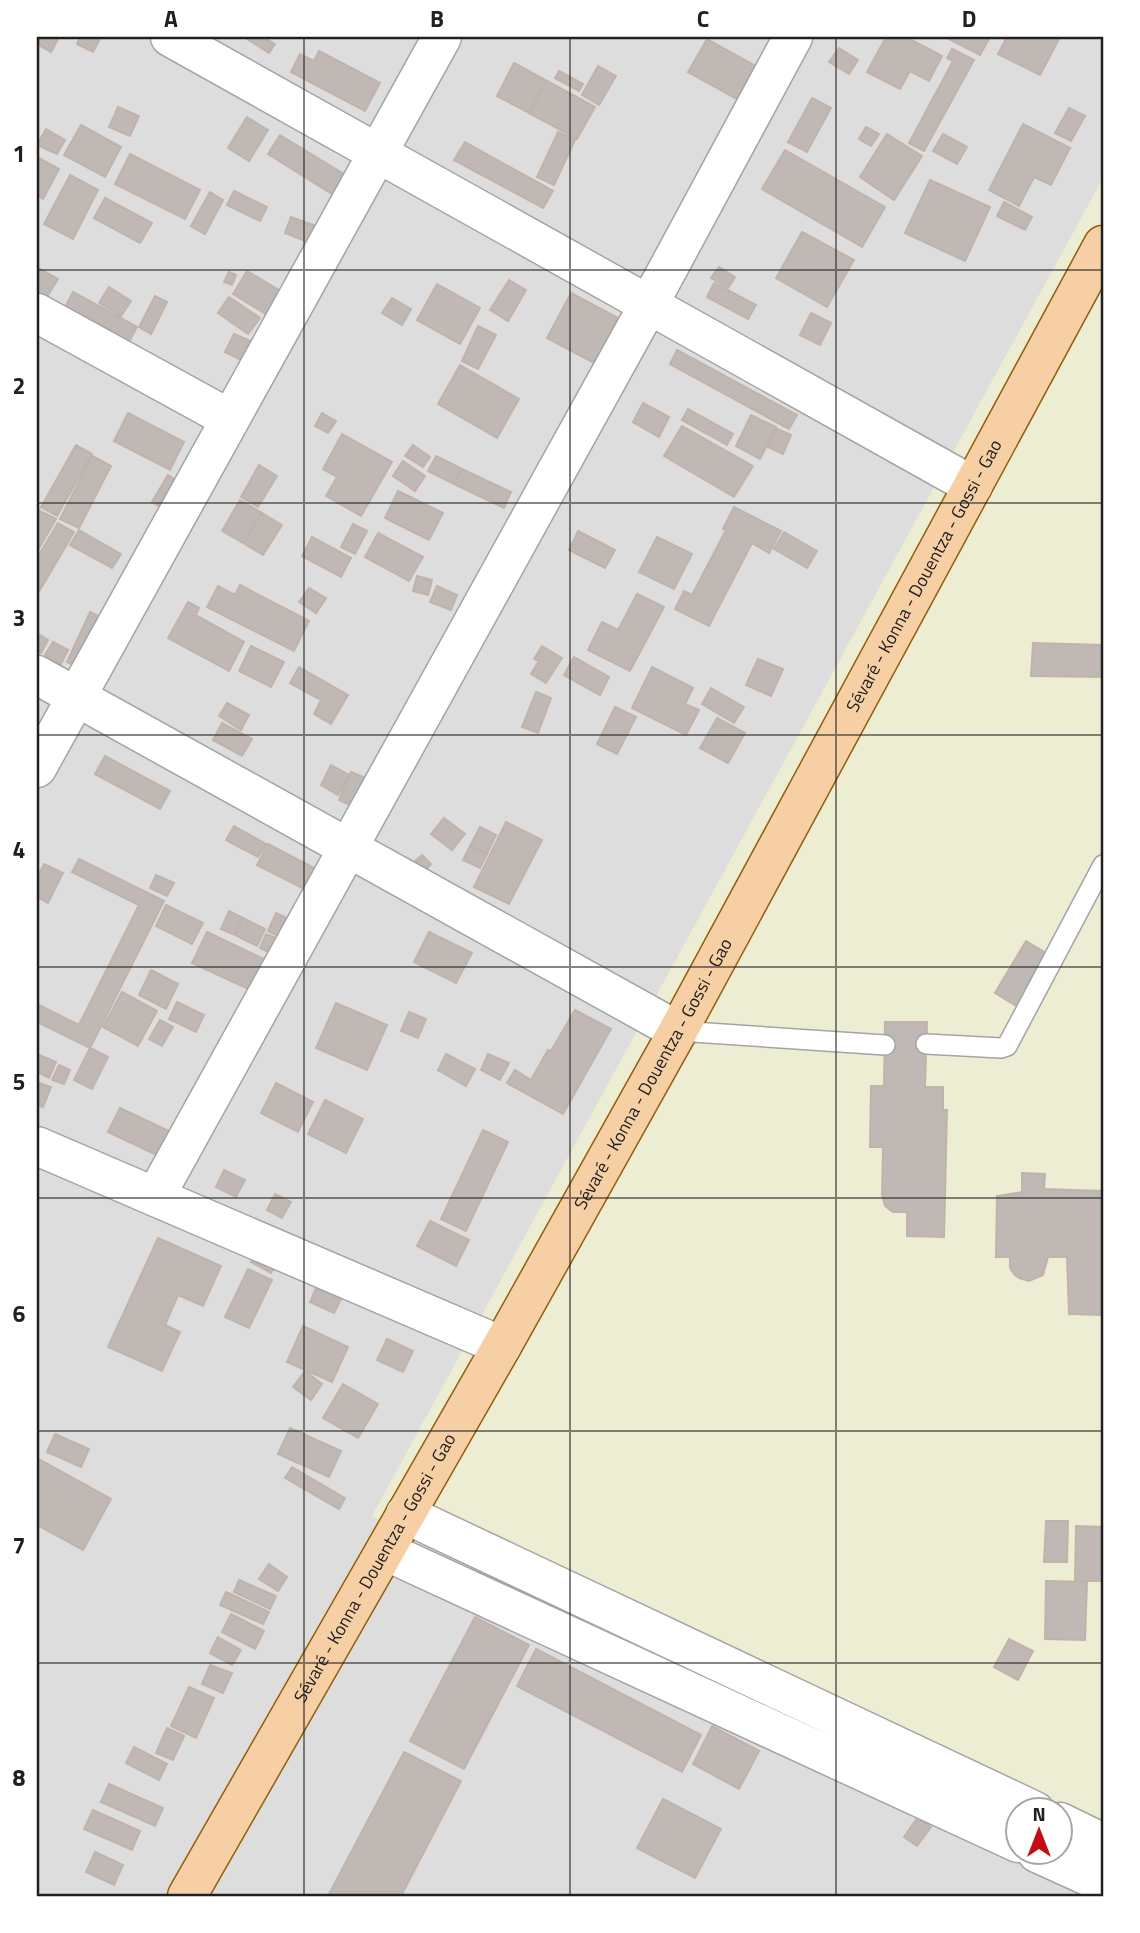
<svg xmlns="http://www.w3.org/2000/svg" width="1140" height="1933" font-family="'Titillium Web',sans-serif">
<rect width="100%" height="100%" fill="#f0ede7"/>
<!-- residential -->
<path fill="#dedddd" d="M37,37H1103V178L1017,1818L1018,1853L1103,1896H37Z"/>
<!-- farmland -->
<path fill="#ededd4" d="M1103,178V1859L1060,1811L1017,1818L372,1516Z"/>
<!-- building -->
<path fill="#c0b8b4" stroke="#c1b3aa" stroke-width="2" d="M37,37H59L51,52L37,44Z
M80,37H101L93,52L77,44Z
M244,37H263L275,44L269,53Z
M886,37H906L942,56L929,81L910,71L900,89L867,72Z
M945,37H990L980,55Z
M1007,37H1060L1040,75L998,54Z
M707,39L763,70L744,103L688,72Z
M839,48L858,60L849,74L829,62Z
M952,49L974,60L924,151L909,143L953,61L947,58Z
M319,51L380,83L365,111L291,72L300,54L314,61Z
M514,63L547,81L529,113L497,96Z
M598,66L616,76L599,105L582,95Z
M559,71L583,84L579,91L555,78Z
M547,81L595,107L577,139L529,113Z
M812,98L831,108L807,152L788,142Z
M118,107L139,116L130,136L109,127Z
M1069,108L1085,116L1071,141L1055,133Z
M247,117L268,130L249,161L228,148Z
M1023,124L1070,148L1051,185L1034,177L1019,206L989,190Z
M81,125L121,147L105,177L64,155Z
M866,127L879,134L871,146L859,139Z
M46,129L65,140L57,154L37,145Z
M558,132L575,140L554,185L537,177Z
M887,134L922,156L894,200L860,177Z
M943,134L967,147L957,164L933,151Z
M280,135L344,174L332,194L268,154Z
M465,142L553,191L543,208L454,160Z
M785,150L885,207L862,247L762,189Z
M130,154L200,190L185,219L115,184Z
M37,157L59,169L43,199L37,195Z
M70,175L98,190L73,239L44,224Z
M930,180L990,207L965,261L905,233Z
M234,191L267,207L260,221L227,205Z
M210,192L223,200L205,234L191,226Z
M105,198L152,223L140,243L94,218Z
M1004,202L1032,217L1025,230L997,216Z
M291,217L319,227L313,244L285,233Z
M802,232L854,260L827,307L776,278Z
M37,267L58,279L45,300L37,295Z
M719,267L735,277L728,288L711,278Z
M247,271L284,293L269,316L233,294Z
M229,272L236,275L232,285L224,282Z
M509,280L526,290L508,321L490,310Z
M714,283L756,305L748,319L707,297Z
M437,284L480,308L460,344L417,320Z
M109,287L131,301L121,316L99,303Z
M73,292L137,327L129,342L65,307Z
M571,293L618,318L594,363L547,338Z
M155,296L167,302L151,334L139,327Z
M229,297L260,318L248,334L218,313Z
M392,298L411,309L402,325L382,313Z
M811,313L831,323L820,345L800,335Z
M478,326L496,335L478,369L462,361Z
M234,334L253,342L243,361L225,352Z
M677,350L797,415L789,429L670,364Z
M460,365L519,399L497,438L438,404Z
M643,403L669,417L659,437L633,422Z
M688,409L733,434L727,445L682,420Z
M128,413L184,442L170,470L114,441Z
M322,413L336,421L328,433L315,426Z
M751,415L776,427L760,459L736,446Z
M682,426L753,466L734,497L664,456Z
M777,429L791,435L783,454L768,447Z
M342,434L392,462L361,516L326,496L337,477L323,469Z
M76,445L92,454L57,516L41,507Z
M413,445L430,457L423,467L405,456Z
M92,456L111,466L79,528L60,519Z
M436,456L462,469L454,484L428,471Z
M403,461L425,476L415,491L393,476Z
M259,465L277,476L258,507L241,497Z
M462,469L511,492L504,508L454,484Z
M168,475L185,486L169,512L152,502Z
M398,491L443,513L429,540L385,518Z
M240,500L262,513L243,543L222,531Z
M734,507L781,531L769,553L752,543L709,626L675,609L684,591L692,595L726,530L723,529Z
M38,510L56,519L37,552V512Z
M262,513L282,525L263,555L243,543Z
M58,523L74,532L37,595V558Z
M353,524L367,531L355,554L341,547Z
M79,530L121,554L112,568L70,545Z
M578,531L615,550L605,568L569,550Z
M784,532L817,551L807,568L774,549Z
M378,533L423,557L409,581L365,557Z
M312,537L351,558L341,577L302,556Z
M657,537L692,554L674,589L639,572Z
M417,576L432,580L428,595L413,591Z
M240,585L309,621L294,651L207,607L218,586L235,595Z
M437,586L457,595L451,610L430,602Z
M309,588L326,598L316,613L299,602Z
M637,594L664,607L630,671L588,650L602,622L618,630Z
M188,602L199,608L196,615L244,642L229,671L168,638Z
M90,612L109,621L86,671L67,662Z
M37,633L48,640L41,653L37,650Z
M53,642L68,650L61,664L45,655Z
M1033,643L1103,645V677L1031,676Z
M251,646L284,662L271,687L239,671Z
M542,646L562,658L546,683L531,674L539,661L534,659Z
M574,657L609,677L600,695L564,675Z
M758,659L783,669L771,696L746,685Z
M299,667L348,695L331,724L314,714L321,700L290,683Z
M652,667L693,688L685,704L699,710L686,735L632,708Z
M711,688L744,707L734,723L702,704Z
M536,692L551,698L538,733L522,727Z
M227,703L249,715L241,730L219,716Z
M615,707L636,717L617,754L597,744Z
M717,718L745,733L728,763L700,748Z
M222,723L252,739L242,756L213,740Z
M105,756L170,791L160,809L95,774Z
M331,765L349,775L338,795L321,785Z
M351,772L368,779L356,808L339,800Z
M444,818L465,834L452,850L431,834Z
M506,822L542,840L509,904L474,887Z
M234,826L266,844L258,857L226,840Z
M480,827L496,835L487,854L470,846Z
M268,844L314,868L304,889L257,865Z
M470,846L487,854L480,868L463,860Z
M422,855L431,864L424,872L414,862Z
M79,859L164,901L90,1048L37,1022V1010L39,1005L79,1025L139,905L72,872Z
M44,864L63,873L48,903L37,897V878Z
M156,875L174,883L167,896L150,888Z
M166,905L203,923L192,944L156,926Z
M229,911L243,918L235,935L221,929Z
M276,913L295,922L286,940L268,931Z
M243,918L265,929L257,946L235,935Z
M207,932L270,962L255,992L192,963Z
M429,932L472,953L456,983L414,962Z
M266,934L283,941L277,956L260,948Z
M1026,941L1053,957L1021,1009L995,993Z
M151,970L178,984L166,1009L139,995Z
M122,992L157,1011L138,1046L103,1027Z
M177,1002L204,1015L196,1032L169,1019Z
M336,1003L387,1025L367,1070L316,1048Z
M575,1010L611,1029L563,1114L507,1083L515,1070L531,1080L548,1050L551,1051Z
M409,1012L426,1019L418,1038L401,1031Z
M160,1020L173,1027L162,1046L149,1039Z
M885,1022H927L925,1087H943V1110H947L944,1237L907,1236V1212H893L885,1206L882,1195L883,1147H870L871,1086H884Z
M90,1048L108,1057L92,1089L74,1080Z
M37,1054L56,1062L49,1078L37,1072Z
M446,1054L475,1069L466,1086L438,1070Z
M488,1054L509,1063L500,1080L481,1070Z
M59,1065L70,1070L64,1084L52,1080Z
M37,1082L51,1087L43,1107L37,1105Z
M276,1083L313,1102L298,1132L261,1113Z
M325,1100L363,1119L346,1153L308,1134Z
M120,1108L177,1135L165,1159L108,1132Z
M483,1130L508,1142L466,1231L441,1219Z
M224,1170L245,1180L236,1197L216,1187Z
M1022,1173L1045,1174L1044,1189L1103,1191V1315L1069,1314L1067,1257H1048L1043,1275L1029,1281L1019,1278L1014,1274L1010,1268V1257H996L997,1196L1022,1192Z
M275,1194L291,1202L282,1218L267,1210Z
M430,1221L469,1240L456,1266L417,1246Z
M158,1238L221,1266L203,1306L178,1295L165,1325L180,1332L162,1371L108,1347Z
M258,1250L278,1260L271,1273L251,1262Z
M248,1269L272,1280L249,1328L225,1317Z
M316,1288L341,1299L334,1313L310,1302Z
M303,1326L348,1347L332,1382L287,1362Z
M387,1339L413,1351L403,1372L377,1360Z
M305,1371L322,1384L311,1400L293,1387Z
M343,1384L378,1404L358,1438L323,1418Z
M290,1428L341,1451L329,1477L278,1454Z
M55,1434L89,1449L81,1467L47,1452Z
M37,1458L111,1499L83,1550L37,1525Z
M292,1467L345,1498L339,1509L285,1478Z
M1046,1521H1068L1067,1562H1044Z
M1076,1526L1103,1527V1581H1075Z
M269,1564L287,1577L278,1591L259,1579Z
M239,1580L276,1596L270,1609L234,1592Z
M1046,1581L1087,1582L1085,1640L1045,1639Z
M226,1592L269,1612L263,1624L220,1605Z
M231,1614L264,1631L255,1649L222,1632Z
M475,1617L529,1645L464,1769L410,1741Z
M218,1637L241,1650L232,1665L210,1653Z
M1009,1639L1033,1651L1018,1680L994,1667Z
M536,1649L701,1735L682,1772L517,1686Z
M210,1665L232,1673L223,1693L202,1684Z
M189,1687L214,1698L196,1738L171,1726Z
M712,1726L759,1751L739,1789L693,1764Z
M167,1728L184,1736L173,1760L156,1753Z
M134,1747L167,1764L159,1780L126,1763Z
M404,1752L461,1781L401,1896H328Z
M109,1784L163,1808L155,1826L101,1802Z
M663,1799L721,1829L695,1878L637,1848Z
M93,1810L140,1831L132,1850L84,1829Z
M918,1817L931,1827L917,1846L904,1837Z
M95,1852L123,1865L114,1885L86,1872Z"/>
<g fill="none" stroke-linecap="round" stroke-linejoin="round">
<!-- service casing -->
<g stroke="#a4a4a4" stroke-width="22">
<path id="service" d="M678,1031L885,1045
M926,1044L1001,1048L1007,1046L1103,865"/>
</g>
<!-- minor casing -->
<g stroke="#a4a4a4" stroke-width="41">
<path id="minor" d="M170,37L973,486
M37,313L230,419
M37,675L678,1031
M37,768L442,37
M37,1146L502,1346
M155,1197L649,304L793,37
M405,1514L1035,1811
M385,1551L1018,1843
M1060,1822L1103,1843
M1037,1853L1103,1883"/>
</g>
<!-- primary casing -->
<g stroke="#935e09" stroke-width="41">
<g id="primary">
<path id="s1" d="M187,1896L502,1346L678,1031L1103,245"/>
</g>
</g>
<!-- service -->
<use href="#service" stroke="#fff" stroke-width="19"/>
<!-- minor -->
<use href="#minor" stroke="#fff" stroke-width="38"/>
<!-- primary -->
<use href="#primary" stroke="#f7cfa5" stroke-width="38"/>
</g>
<!-- grid -->
<path fill="none" stroke="#202020" stroke-width="2" stroke-opacity="0.55" d="M304,37V1896M570,37V1896M836,37V1896M37,270H1103M37,503H1103M37,735H1103M37,967H1103M37,1198H1103M37,1431H1103M37,1663H1103"/>
<g text-anchor="middle" stroke-width="6" stroke-linejoin="round" paint-order="stroke">
<!-- street labels -->
<g font-size="18" fill="#202020" stroke="#fff">
<text dy="6" stroke="none"><textPath href="#s1" startOffset="1512">Sévaré - Konna - Douentza - Gossi - Gao</textPath></text>
<text dy="6" stroke="none"><textPath href="#s1" startOffset="945">Sévaré - Konna - Douentza - Gossi - Gao</textPath></text>
<text dy="6" stroke="none"><textPath href="#s1" startOffset="378">Sévaré - Konna - Douentza - Gossi - Gao</textPath></text>
</g>
</g>
<!-- border -->
<rect width="1140" height="1933" fill="none" stroke="#ffffff" stroke-width="77"/>
<!-- north arrow -->
<g transform="translate(1039 1831)"><circle r="33" fill="#ffffff" stroke="#a6a6a6" stroke-width="2"/>
<path d="M0-5L12 26L0 18L-12 26Z" fill="#c40c15"/>
<text y="-10" font-size="19" font-weight="bold" text-anchor="middle" fill="#202020">N</text>
</g>
<rect x="38" y="38" width="1064" height="1857" fill="none" stroke="#202020" stroke-width="2.5"/>
<g font-size="23" text-anchor="middle" font-weight="bold" fill="#202020">
<text x="171" y="27">A</text>
<text x="437" y="27">B</text>
<text x="703" y="27">C</text>
<text x="969" y="27">D</text>
<text x="19" y="162">1</text>
<text x="19" y="394">2</text>
<text x="19" y="626">3</text>
<text x="19" y="858">4</text>
<text x="19" y="1090">5</text>
<text x="19" y="1322">6</text>
<text x="19" y="1554">7</text>
<text x="19" y="1786">8</text>
</g>
</svg>
